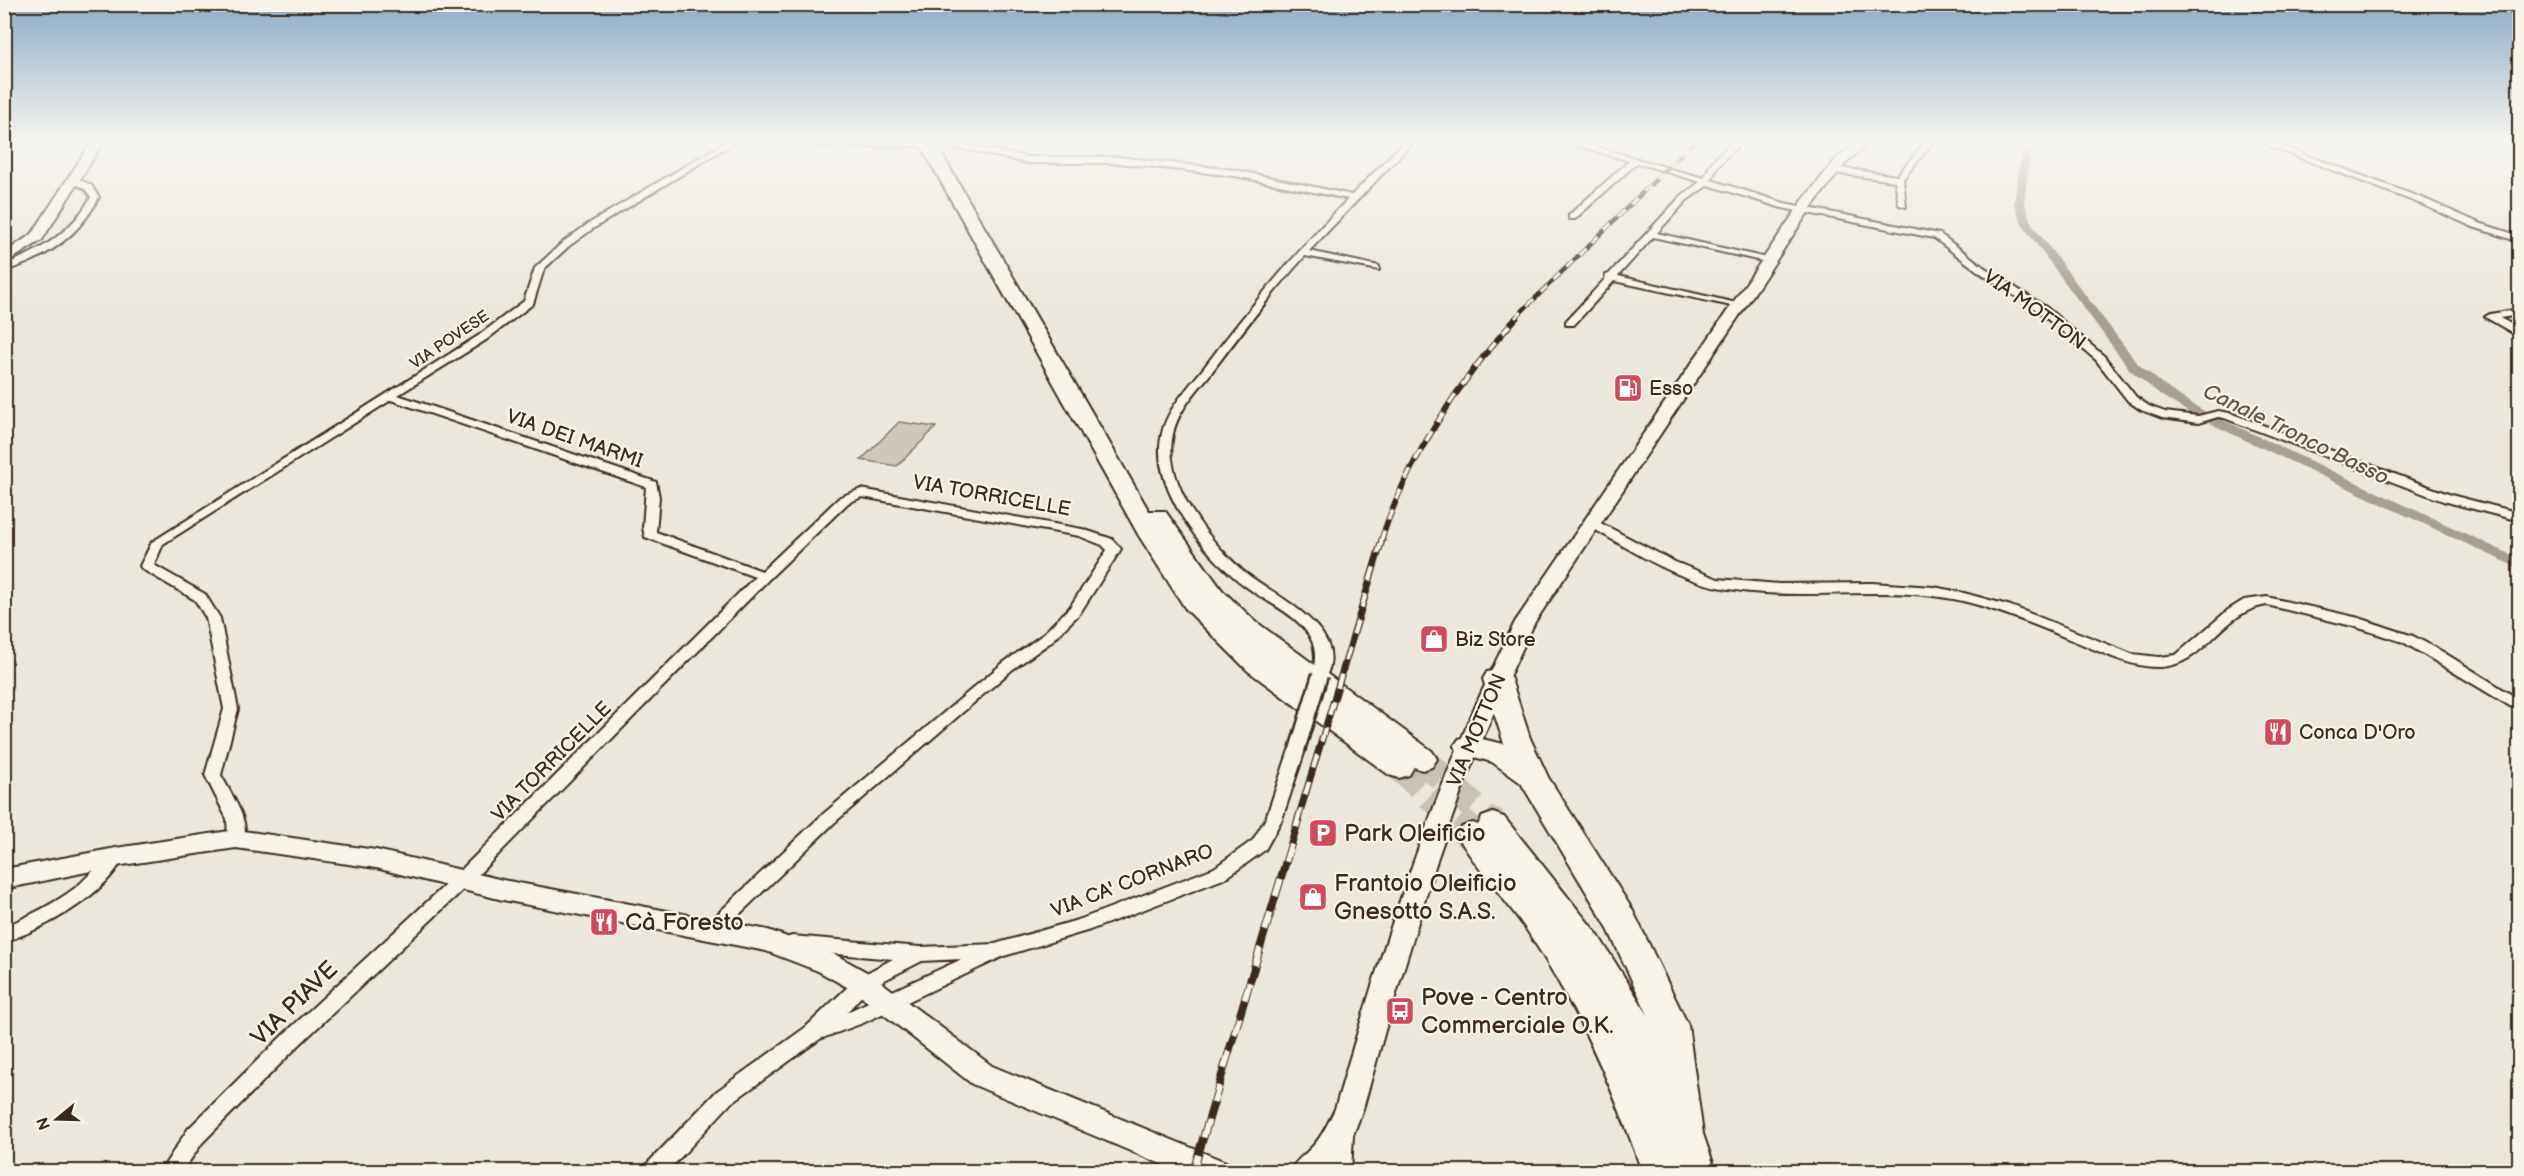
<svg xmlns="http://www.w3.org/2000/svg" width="2524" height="1176" font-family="'Balsamiq Sans',sans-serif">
<rect width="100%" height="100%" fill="#ece7dc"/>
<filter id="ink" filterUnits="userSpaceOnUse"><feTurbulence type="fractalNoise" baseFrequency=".0167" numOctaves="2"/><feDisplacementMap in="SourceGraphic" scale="12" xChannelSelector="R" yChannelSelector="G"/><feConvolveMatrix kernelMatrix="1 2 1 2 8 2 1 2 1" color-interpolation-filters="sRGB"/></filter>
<g filter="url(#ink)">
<!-- green -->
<path fill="#cec8bc" stroke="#84796d" stroke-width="1.5" d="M899,422L936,427L897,466L861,460Z"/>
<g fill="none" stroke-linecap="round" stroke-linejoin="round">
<!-- canal -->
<path fill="#a89f93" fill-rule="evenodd" d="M2023,141H2032L2024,203L2033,226L2138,364L2170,390L2204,411L2520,559V569L2196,417L2162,396L2130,370L2023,226L2014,203Z"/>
<!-- highway-tunnel-far1 -->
<path stroke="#c9c1b6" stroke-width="28" stroke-dasharray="28 14" stroke-linecap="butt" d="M1422,759L1490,822
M1399,767L1459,822"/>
<!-- highway-tunnel -->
<path stroke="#c9c1b6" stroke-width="34" stroke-dasharray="34 17" stroke-linecap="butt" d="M1457,821L1473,835
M1488,821L1493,825"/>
<!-- street casing -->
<g stroke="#3b2a1e" stroke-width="4">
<path id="street" d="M727,141H737L594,228L569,246L544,269L533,304L486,340L398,395L656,482L659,497L656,532L762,571L840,497L861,489L1082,529L1112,539L1121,549L1080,613L1051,642L1013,669L834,823L719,934L713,936L707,934L704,929L707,924L822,815L1003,663L1041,636L1070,607L1107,550L1102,545L1079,536L862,497L848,503L769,579L468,885L297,1047L202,1143L182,1172H160L188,1129L283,1035L456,875L755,577L645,537L643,528L646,487L391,400L163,544L154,565L205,594L220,618L238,709L221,775C230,793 253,823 242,843L236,845L230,843L228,839L227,819L205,775L224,709L206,618L195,600L142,569L140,566L152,542L478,336L524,301L535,268L563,242L588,224Z
M805,141L949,142L1027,157H1117L1235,170L1352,195L1405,141H1414L1309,251L1379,266V270L1305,256C1271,294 1241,333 1211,373C1197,391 1178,410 1173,434C1162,482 1208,540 1242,570C1270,594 1353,629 1325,678H1315L1313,675C1315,663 1317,651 1311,639C1299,615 1269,604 1248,588C1207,559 1148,487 1162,433C1168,407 1190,386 1206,365C1250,306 1297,252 1348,199L1235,176L1117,163H1027L949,146L820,147Z
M1562,141H1576L1665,167L1661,170L1637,163L1575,219H1569V215L1629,161Z
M1733,141H1742L1718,166L1711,180L1784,203L1940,234L1985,268L2047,308L2104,356L2136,397L2149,406L2165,412L2198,416L2218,411L2230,413L2451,495L2520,513V521L2443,501L2224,418L2218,417L2198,423L2162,418L2141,410L2128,401L2096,360L2039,312L1979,272L1934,238L1782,208L1708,185L1687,200L1657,233L1771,259V263L1653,237L1618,276L1741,304V308L1614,281L1574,325H1566V321L1605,279L1606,275L1609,274L1681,196L1700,182L1667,172V168L1704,178L1711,163Z
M1926,141H1934L1903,179L1906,207L1899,205L1895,181L1834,173L1830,170L1834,167L1897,176Z
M2256,141H2268L2427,200L2479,223L2520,236V242L2473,227L2421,204Z
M74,177L91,185L99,197C80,235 46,259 4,271V265C41,251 72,232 91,197L85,189L71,182V178Z
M2520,309V315L2500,318L2520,329V337L2485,317L2490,314Z
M1591,518L1675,562L1718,579L1779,584L1872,583L1934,587L1964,593L2011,606L2132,654L2159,657L2176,655L2228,610L2244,600L2267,597L2359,618L2413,636L2443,652L2520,700V712L2403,642L2356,627L2267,605C2221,611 2207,665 2160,667C2129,668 2098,650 2069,639C2036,625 2002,611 1967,602C1885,582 1800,604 1718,587C1670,577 1628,548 1587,525L1585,522L1587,519Z
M1297,744L1302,746L1305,750L1282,819L1265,850L1226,878L1090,930L1004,956L863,1023L820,1039L731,1103L667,1172H643L646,1165L717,1091L806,1027L857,978L893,959L792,950L786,948L783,943L786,938L792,936L920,947L995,944L1081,919L1214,868L1253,840L1266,818L1289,750L1292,746ZM962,959L849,1011L846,1013L869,988L922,961Z
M116,850L122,852L124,857C103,897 46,928 4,942V927C29,916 54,904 75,888C86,880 108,853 116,850Z"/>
</g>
<!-- secondary casing -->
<g stroke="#3b2a1e" stroke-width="4">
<path id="secondary" d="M92,141H104L42,240L4,264V253L32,234Z
M1857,141H1870L1846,163L1813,205L1535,622L1508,679L1465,781L1438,857L1388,1020L1363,1109L1353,1135L1351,1172H1290C1295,1161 1301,1158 1309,1150C1321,1139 1328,1123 1335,1109C1383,942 1437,778 1515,622L1803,200L1838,157Z
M236,830L376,850L503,880L768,930L836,955L872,975L992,1066L1226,1162L1231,1172H1180L972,1084L854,991L818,971L766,951L503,900L376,868L236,848L116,866L4,889V869L116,848Z"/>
</g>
<!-- highway casing -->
<g stroke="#3b2a1e" stroke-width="4">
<path id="highway" d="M929,141L937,146L1149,511H1165L1222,590L1255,621L1432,751L1437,759L1432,767L1422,770L1414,767L1409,775L1399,778L1389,775L1248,671L1185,608L1139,536L921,146Z
M1497,670L1507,672L1511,679L1530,738L1548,777L1632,909L1688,1025L1703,1134L1716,1172H1642C1613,1086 1577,1007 1528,932C1506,899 1476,869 1457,835L1462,827L1473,823L1478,825L1482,817L1493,813L1504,817L1598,935L1648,1015L1606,925L1521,783L1492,762L1459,753L1454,746L1459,739L1469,736L1504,744L1483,679L1487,672Z"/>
</g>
<!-- street -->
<use href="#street" fill="#f7f3e8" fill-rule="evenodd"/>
<!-- secondary -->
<use href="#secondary" fill="#f7f3e8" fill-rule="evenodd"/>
<!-- highway -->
<use href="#highway" fill="#f7f3e8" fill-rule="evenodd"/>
<!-- rail-far3 casing -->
<g stroke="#3b2a1e" stroke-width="4.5">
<path id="rail-far3" d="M1515,318L1695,141"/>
</g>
<!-- rail-far2 casing -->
<g stroke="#3b2a1e" stroke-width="6">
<path id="rail-far2" d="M1381,541C1405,463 1462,377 1517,317"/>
</g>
<!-- rail-far1 casing -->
<g stroke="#3b2a1e" stroke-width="7">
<path id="rail-far1" d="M1297,822L1382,540"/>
</g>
<!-- rail casing -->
<g stroke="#3b2a1e" stroke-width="8">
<path id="rail" d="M1193,1172L1298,821"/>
</g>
<!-- rail-far3 -->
<use href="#rail-far3" stroke="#f7f3e8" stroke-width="3" stroke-dasharray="9" stroke-linecap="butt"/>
<!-- rail-far2 -->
<use href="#rail-far2" stroke="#f7f3e8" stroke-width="4" stroke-dasharray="11" stroke-linecap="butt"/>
<!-- rail-far1 -->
<use href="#rail-far1" stroke="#f7f3e8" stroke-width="4.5" stroke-dasharray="14" stroke-linecap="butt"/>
<!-- rail -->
<use href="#rail" stroke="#f7f3e8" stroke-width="6" stroke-dasharray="18" stroke-linecap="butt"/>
<!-- street-bridge casing -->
<g stroke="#3b2a1e" stroke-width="19" stroke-linecap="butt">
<path id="street-bridge" d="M1297,750L1320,675"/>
</g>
<!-- highway-bridge casing -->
<g stroke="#3b2a1e" stroke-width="20" stroke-linecap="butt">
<path id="highway-bridge" d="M938,141L940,147"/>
</g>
<!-- street-bridge -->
<use href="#street-bridge" stroke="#f7f3e8" stroke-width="14"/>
<!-- highway-bridge -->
<use href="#highway-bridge" stroke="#f7f3e8" stroke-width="17"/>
</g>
</g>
<!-- sky -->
<linearGradient id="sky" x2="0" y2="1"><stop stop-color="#8eacc6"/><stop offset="0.46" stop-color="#f6f4ef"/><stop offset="1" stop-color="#f6f4ef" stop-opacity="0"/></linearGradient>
<rect width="2524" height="306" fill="url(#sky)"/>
<!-- icons -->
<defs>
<g id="fuel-square" transform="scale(1.5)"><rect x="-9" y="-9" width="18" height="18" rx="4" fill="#d1495b" stroke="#f7f3e8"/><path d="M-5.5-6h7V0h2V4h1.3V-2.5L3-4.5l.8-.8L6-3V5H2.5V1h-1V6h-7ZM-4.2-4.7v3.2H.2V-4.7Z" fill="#fff"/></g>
<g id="shop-square" transform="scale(1.5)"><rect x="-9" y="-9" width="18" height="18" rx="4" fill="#d1495b" stroke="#f7f3e8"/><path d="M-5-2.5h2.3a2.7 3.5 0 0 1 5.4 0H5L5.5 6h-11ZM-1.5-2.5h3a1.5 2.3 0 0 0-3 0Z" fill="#fff"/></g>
<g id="restaurant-square" transform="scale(1.5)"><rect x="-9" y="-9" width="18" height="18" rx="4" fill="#d1495b" stroke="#f7f3e8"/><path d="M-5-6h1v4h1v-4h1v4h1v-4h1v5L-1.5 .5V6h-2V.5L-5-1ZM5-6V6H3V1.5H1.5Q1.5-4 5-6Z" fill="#fff"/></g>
<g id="parking-square" transform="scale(1.5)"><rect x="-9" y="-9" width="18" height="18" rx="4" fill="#d1495b" stroke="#f7f3e8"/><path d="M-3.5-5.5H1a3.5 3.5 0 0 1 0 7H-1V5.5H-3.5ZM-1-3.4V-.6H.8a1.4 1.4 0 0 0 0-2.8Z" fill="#fff"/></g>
<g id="bus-square" transform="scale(1.5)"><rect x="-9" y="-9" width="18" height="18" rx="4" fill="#d1495b" stroke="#f7f3e8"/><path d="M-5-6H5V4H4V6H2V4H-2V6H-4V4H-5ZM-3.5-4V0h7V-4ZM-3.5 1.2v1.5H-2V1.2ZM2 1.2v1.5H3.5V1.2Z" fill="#fff"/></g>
</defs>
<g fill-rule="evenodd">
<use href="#fuel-square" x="1628" y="388"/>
<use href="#shop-square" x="1434" y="639"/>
<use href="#restaurant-square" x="2278" y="732"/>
<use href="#parking-square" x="1323" y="833"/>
<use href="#shop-square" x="1313" y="897"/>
<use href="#restaurant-square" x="604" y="922"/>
<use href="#bus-square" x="1400" y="1011"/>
</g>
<g text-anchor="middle" stroke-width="4.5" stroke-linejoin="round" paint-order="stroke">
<!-- far-street labels -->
<g font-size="16" fill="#3b2a1e" stroke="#f7f3e8">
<text transform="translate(449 339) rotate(-34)" y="6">VIA POVESE</text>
</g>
<!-- street labels -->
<g font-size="20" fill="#3b2a1e" stroke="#f7f3e8">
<text transform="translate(2035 309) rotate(36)" y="7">VIA MOTTON</text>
<text transform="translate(575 438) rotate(19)" y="7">VIA DEI MARMI</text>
<text transform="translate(992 495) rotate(10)" y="7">VIA TORRICELLE</text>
<text transform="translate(1476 730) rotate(-67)" y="7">VIA MOTTON</text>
<text transform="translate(551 761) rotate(-45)" y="7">VIA TORRICELLE</text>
<text transform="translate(1132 880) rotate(-21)" y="7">VIA CA' CORNARO</text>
</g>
<!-- poi labels -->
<g font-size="20" fill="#3b2a1e" stroke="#f7f3e8" text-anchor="start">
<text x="1649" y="395">Esso</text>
<text x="1455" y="646">Biz Store</text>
<text x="2299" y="739">Conca D'Oro</text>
</g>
<!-- water labels -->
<g font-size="21" font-style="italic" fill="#615347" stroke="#f7f3e8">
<text transform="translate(2296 434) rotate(26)" y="7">Canale Tronco Basso</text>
</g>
<!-- near-poi labels -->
<g font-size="24" fill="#3b2a1e" stroke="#f7f3e8" text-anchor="start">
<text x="1344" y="841">Park Oleificio</text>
<text x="1334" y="891">Frantoio Oleificio<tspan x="1334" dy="28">Gnesotto S.A.S.</tspan></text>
<text x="625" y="930">Cà Foresto</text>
<text x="1421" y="1005">Pove - Centro<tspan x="1421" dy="28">Commerciale O.K.</tspan></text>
</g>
<!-- near-street labels -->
<g font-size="24" fill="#3b2a1e" stroke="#f7f3e8">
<text transform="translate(294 1003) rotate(-44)" y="8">VIA PIAVE</text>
</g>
</g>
<!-- margin -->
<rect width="2524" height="1176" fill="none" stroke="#f7f3e8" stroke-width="24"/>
<rect x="12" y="12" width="2500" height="1152" fill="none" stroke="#3b2a1e" stroke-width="2" filter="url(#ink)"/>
<!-- north arrow -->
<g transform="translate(57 1119) rotate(251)" stroke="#f7f3e8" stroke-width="4.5" paint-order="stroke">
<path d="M0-4.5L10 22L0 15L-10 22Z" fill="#3b2a1e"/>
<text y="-9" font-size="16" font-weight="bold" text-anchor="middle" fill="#3b2a1e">N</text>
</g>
</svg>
